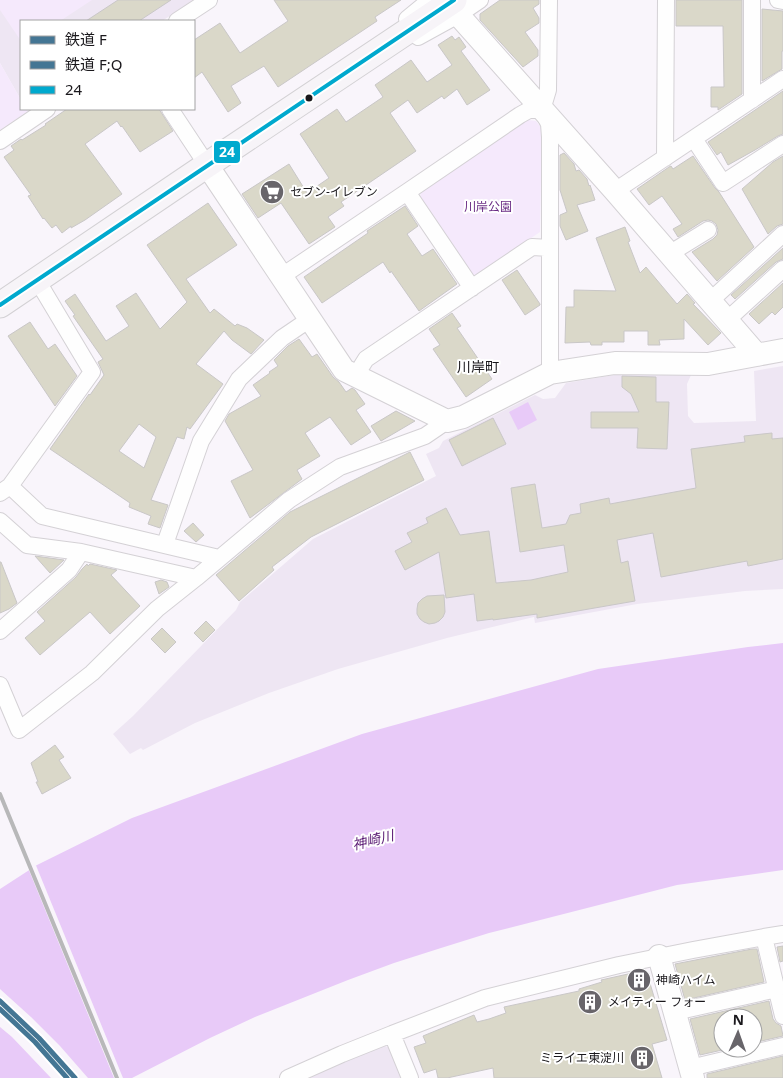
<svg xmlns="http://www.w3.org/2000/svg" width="783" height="1078" font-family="'Noto Sans','Noto Sans JP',sans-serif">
<rect width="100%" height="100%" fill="#f9f5fb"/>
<!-- built -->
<path fill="#eee6f3" d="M0,0H194L162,21H21V100L0,63Z
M783,366V589L745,591L637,604L535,623L534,617L447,638L338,669L269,693L195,723L143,750L141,748L130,754L113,734L133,716L236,610L240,602L313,539L436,476L426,454L439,448L443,441L535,395L543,399L555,398L566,383L614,375H691L687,384L688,416L694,423L756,421L754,371Z
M382,1044L391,1049L403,1078H304Z"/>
<!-- green -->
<path fill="#f5e9fc" d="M0,0H92L60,21H21V41L0,10Z
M0,63L21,100V109H26L28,111L0,130Z
M528,120L536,121L542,129L540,232L477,275L468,274L419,201L421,192Z"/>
<!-- water -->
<path fill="#e8caf8" d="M528,402L537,420L518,430L509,412Z
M783,643V870L677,885L489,933L441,948L394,963L348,980L255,1017L210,1038L132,1078H0V889L37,865L132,818L362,734L598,669L748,647Z"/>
<!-- pier -->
<path fill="#f9f5fb" d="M35,863L123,1078H114L28,868Z
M0,989L31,1017L60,1046L88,1078H51L12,1037L0,1027Z"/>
<!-- building -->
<path fill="#dad8c9" stroke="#c9c7c7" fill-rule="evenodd" d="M118,0H171L139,21H86Z
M274,0H401L375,17L377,21L278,87L264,66L231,86L241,103L228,112L202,72L194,78V40L220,23L240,53L288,21Z
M500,0H539V4L533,8L539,18V23L525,32L538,50V56L523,67L480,20V14Z
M676,0H742V94L718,110V107H711V87H724L723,26H676Z
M762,9L783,11V51H782V69L762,81Z
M452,36L455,40L459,37L466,47L461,51L490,90L467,105L457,89L444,99L442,96L417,113L408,100L390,113L416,151L341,202L344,206L328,217L335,227L309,244L281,203L258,218L242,194L289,164L307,193L329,178L300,134L337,109L346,122L383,97L375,85L411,60L427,82L452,65L438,45Z
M783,91V134L778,136L755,150L728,165L721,152L717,155L708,142Z
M67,109H159L173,131L140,152L122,126L121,127L117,121L85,144L122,194L85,220L71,228V226L62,233L56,225L52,228L44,218L43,219L28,196L31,195L4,157L14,150L11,146L21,139L22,140L46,125L45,124Z
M564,153L574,164L576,171L579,170L587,179L589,186L590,185L595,200L577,205L588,231L566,240L560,226V215L567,212L560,190V155Z
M693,156L715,188L719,192L754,247L717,281L692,252L713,239L717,235L718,230L716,224L712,221L708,220L703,221L678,237L673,229L682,224L662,196L649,205L637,189L669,167L671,166L673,169Z
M783,156V224L777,226L768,234L742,189L773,162Z
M208,203L237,245L186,279L210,313L214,309L235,326L237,324L247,328L264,340L251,354L232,340L224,331L196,364L223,384L190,429L187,427L184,439L177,437L151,500L168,505L160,528L148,524L151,516L129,507L130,503L50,449L89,394L90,395L104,375L98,362L103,359L73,316L75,315L65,301L75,294L106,341L129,326L116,306L136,293L160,329L187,302L147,245ZM139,424L156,437L144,468L119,451Z
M405,206L418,226L407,234L422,256L433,249L457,284L419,311L391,271L390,273L383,262L322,303L304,277L368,233L367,231Z
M625,227L630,241L628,242L640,273L646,267L677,304L687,294L695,303L693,304L721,333L708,345L684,319V339L659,340L660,345H648V331H624V342H602V345H591L590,342L565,343L566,307H574V290L616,291L596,238Z
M783,248V259L776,262L735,299L731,295Z
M517,270L540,304V305L525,315L502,280Z
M783,283V307L775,315L772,312L759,324L749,314Z
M452,313L461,326L457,328L492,379L466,397L433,349L440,345L429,329Z
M30,322L48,349L55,344L77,376L55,406L8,336Z
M299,339L312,357L317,354L333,377L339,382L346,392L352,388L355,390L365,404L356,410L371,432L351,445L330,417L305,433L320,456L297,470L302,479L250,518L231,481L253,470L225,421L229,414L261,396L253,385L270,373L269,372L278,366L274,360L288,346Z
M622,376L656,377V402H669L667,449L637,448L638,428H591V412H639L631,394L622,387Z
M396,411L415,421L381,441L371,426Z
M493,418L506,444L462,466L449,440Z
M772,433V439L783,438V559L748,566L747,561L661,577L653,533L617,540L621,563L628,561L635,601L537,618V614L493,620V619L477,621L474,594L446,598L439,552L405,570L395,551L412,542L407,533L428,523L426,518L446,508L460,535L489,531L496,583L531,580L568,572L564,545L520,552L511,488L535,484L542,528L566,524L570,515L581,513L580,504L609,498L610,504L696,488L691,449L745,442L744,436Z
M410,452L424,480L311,537L272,567L274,570L239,601L216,575L290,512Z
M193,523L204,535L196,542L184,531Z
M35,556L64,560L50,573Z
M0,562H1L17,603L9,609L0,613Z
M87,564L88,566L90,564L117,570L111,575L140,606L110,634L90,612L40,655L25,638L45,621L37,612L76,577L82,569Z
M161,580L167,582L169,587L159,594L155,582Z
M444,595L445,612L443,617L439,621L435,623L429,624L424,622L420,619L417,614V609L418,603L422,599L427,596Z
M206,621L215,630L203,642L194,633Z
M162,628L176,642L165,653L151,639Z
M55,745L64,757L59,760L71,778L42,794L36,782H38L31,763Z
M783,946V961L780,962L777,947Z
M752,949H757L764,982L685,1000L675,964Z
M646,970L667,1040L652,1044L662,1078H494L493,1068L447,1078H438L436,1069L424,1073L414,1047L426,1043L423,1036L474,1015L477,1022L489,1019L506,1013L504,1007L579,991V989L602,982L601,980Z
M769,1001L773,1019L776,1023L781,1026L783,1036L753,1043V1018H723V1048H731L700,1055L690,1019Z
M783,1056V1078H707V1074Z"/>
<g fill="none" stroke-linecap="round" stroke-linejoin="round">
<!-- street casing -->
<g stroke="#d4d1d5" stroke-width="18">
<path id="street" d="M549,0L548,90L542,110L549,124L550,137V373
M752,0V100
M778,0L783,1
M407,19L430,0
M177,21L209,0
M418,37L458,15L480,0
M170,109L207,165
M694,139L723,183L783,144
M0,141L47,109
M665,158L666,0
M615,191L783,79
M407,192L472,288
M669,254L708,230
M282,276L407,192L520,115L529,110H542
M710,301L783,234
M727,320L783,269
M356,375L366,359L532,247L550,248
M10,486L42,516L219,558
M0,493L10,486L92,372L37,280
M0,521L27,545L81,552L196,578
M165,544L201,441L239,379L282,338L310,319
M0,631L69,570L81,552
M0,685L19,730L92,673L157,609L196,578L289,500L340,467L425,436L447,421
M764,937L783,1016
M675,1012L777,989
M690,1068L783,1046
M288,1078L342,1054L392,1034
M410,1078L392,1034L485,998L619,965L693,950L764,937L783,934"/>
</g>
<!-- secondary casing -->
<g stroke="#d4d1d5" stroke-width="24">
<path id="secondary" d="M445,0L615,191L757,355
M207,165L344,370L447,421L463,417L550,373L615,363L708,364L783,350
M659,956L693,1078"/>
</g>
<!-- primary casing -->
<g stroke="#d3d1d4" stroke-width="27">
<path id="primary" d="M0,305L207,165L454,0"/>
</g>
<!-- street -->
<use href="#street" stroke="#fefefe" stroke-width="16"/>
<!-- secondary -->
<use href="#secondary" stroke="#fefefe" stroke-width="22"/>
<!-- primary -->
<use href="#primary" stroke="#f7f4f8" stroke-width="25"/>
<!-- rail -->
<path stroke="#b8b8b9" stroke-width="4" d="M0,794L117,1078"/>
<!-- bus-1 casing -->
<g stroke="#fff" stroke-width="8">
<path id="bus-1" d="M0,305L454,0"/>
</g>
<!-- bus-1 -->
<use href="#bus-1" stroke="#00a9ce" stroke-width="4"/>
<!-- rail-1 casing -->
<g stroke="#fff" stroke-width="9">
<path id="rail-1" d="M0,1001L39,1038L75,1078"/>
</g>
<!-- rail-2 casing -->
<g stroke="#fff" stroke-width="9">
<path id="rail-2" d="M0,1009L35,1042L67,1078"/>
</g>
<!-- rail-1 -->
<use href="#rail-1" stroke="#447694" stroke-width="5"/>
<!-- rail-2 -->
<use href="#rail-2" stroke="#447694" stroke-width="5"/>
</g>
<!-- icons -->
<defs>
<g id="supermarket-disc" transform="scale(1.25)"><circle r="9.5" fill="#68656a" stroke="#fff"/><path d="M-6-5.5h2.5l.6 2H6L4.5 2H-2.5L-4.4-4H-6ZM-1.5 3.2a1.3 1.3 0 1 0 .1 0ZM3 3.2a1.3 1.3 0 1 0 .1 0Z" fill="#fff"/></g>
<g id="building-disc" transform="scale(1.25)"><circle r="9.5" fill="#68656a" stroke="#fff"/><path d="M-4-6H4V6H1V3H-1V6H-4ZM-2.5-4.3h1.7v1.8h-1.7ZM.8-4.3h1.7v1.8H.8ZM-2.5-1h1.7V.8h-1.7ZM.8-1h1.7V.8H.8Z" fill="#fff"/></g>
</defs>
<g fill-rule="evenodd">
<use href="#supermarket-disc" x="272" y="192"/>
<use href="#building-disc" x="639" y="980"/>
<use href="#building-disc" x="590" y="1002"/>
<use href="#building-disc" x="642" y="1058"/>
</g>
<!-- markers -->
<circle fill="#1a181c" stroke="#fff" stroke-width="2" cx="309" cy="98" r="4.5"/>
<g text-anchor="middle" stroke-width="4" stroke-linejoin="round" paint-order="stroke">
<!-- poi labels -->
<g font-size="12" fill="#1a181c" stroke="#fff" text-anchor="start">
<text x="290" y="196">セブン-イレブン</text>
<text x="656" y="984">神崎ハイム</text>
<text x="608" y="1006">メイティー フォー</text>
<text x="624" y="1062" text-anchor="end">ミライエ東淀川</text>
</g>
<!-- park labels -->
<g font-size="12" fill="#692b84" stroke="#fff">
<text x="488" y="211">川岸公園</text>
</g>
<!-- neighbourhood labels -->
<g font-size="14" fill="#1a181c" stroke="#fff">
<text x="478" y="372">川岸町</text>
</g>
<!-- water labels -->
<g font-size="14" font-style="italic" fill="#5a1a74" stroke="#fff">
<text transform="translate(373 840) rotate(-14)" y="5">神崎川</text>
</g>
</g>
<rect stroke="#fff" stroke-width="2" x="213" y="140" width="28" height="24" rx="5" fill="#00a9ce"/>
<g font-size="14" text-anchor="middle" font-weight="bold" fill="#fff">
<text x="227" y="157">24</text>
</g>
<!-- legend -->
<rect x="20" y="20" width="175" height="90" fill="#ffffff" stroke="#a3a3a4"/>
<rect x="30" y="36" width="25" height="8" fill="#447694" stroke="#a3a3a4"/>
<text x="65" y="45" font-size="15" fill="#1a181c">鉄道 F</text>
<rect x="30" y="61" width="25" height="8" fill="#447694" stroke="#a3a3a4"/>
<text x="65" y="70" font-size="15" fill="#1a181c">鉄道 F;Q</text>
<rect x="30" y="86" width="25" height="8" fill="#00a9ce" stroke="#a3a3a4"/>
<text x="65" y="95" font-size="15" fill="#1a181c">24</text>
<!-- north arrow -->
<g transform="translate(738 1033) rotate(2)"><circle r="24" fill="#ffffff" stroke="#a3a3a4"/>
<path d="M0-4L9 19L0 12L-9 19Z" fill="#68656a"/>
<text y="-8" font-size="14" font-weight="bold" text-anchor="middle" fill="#1a181c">N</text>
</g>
</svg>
